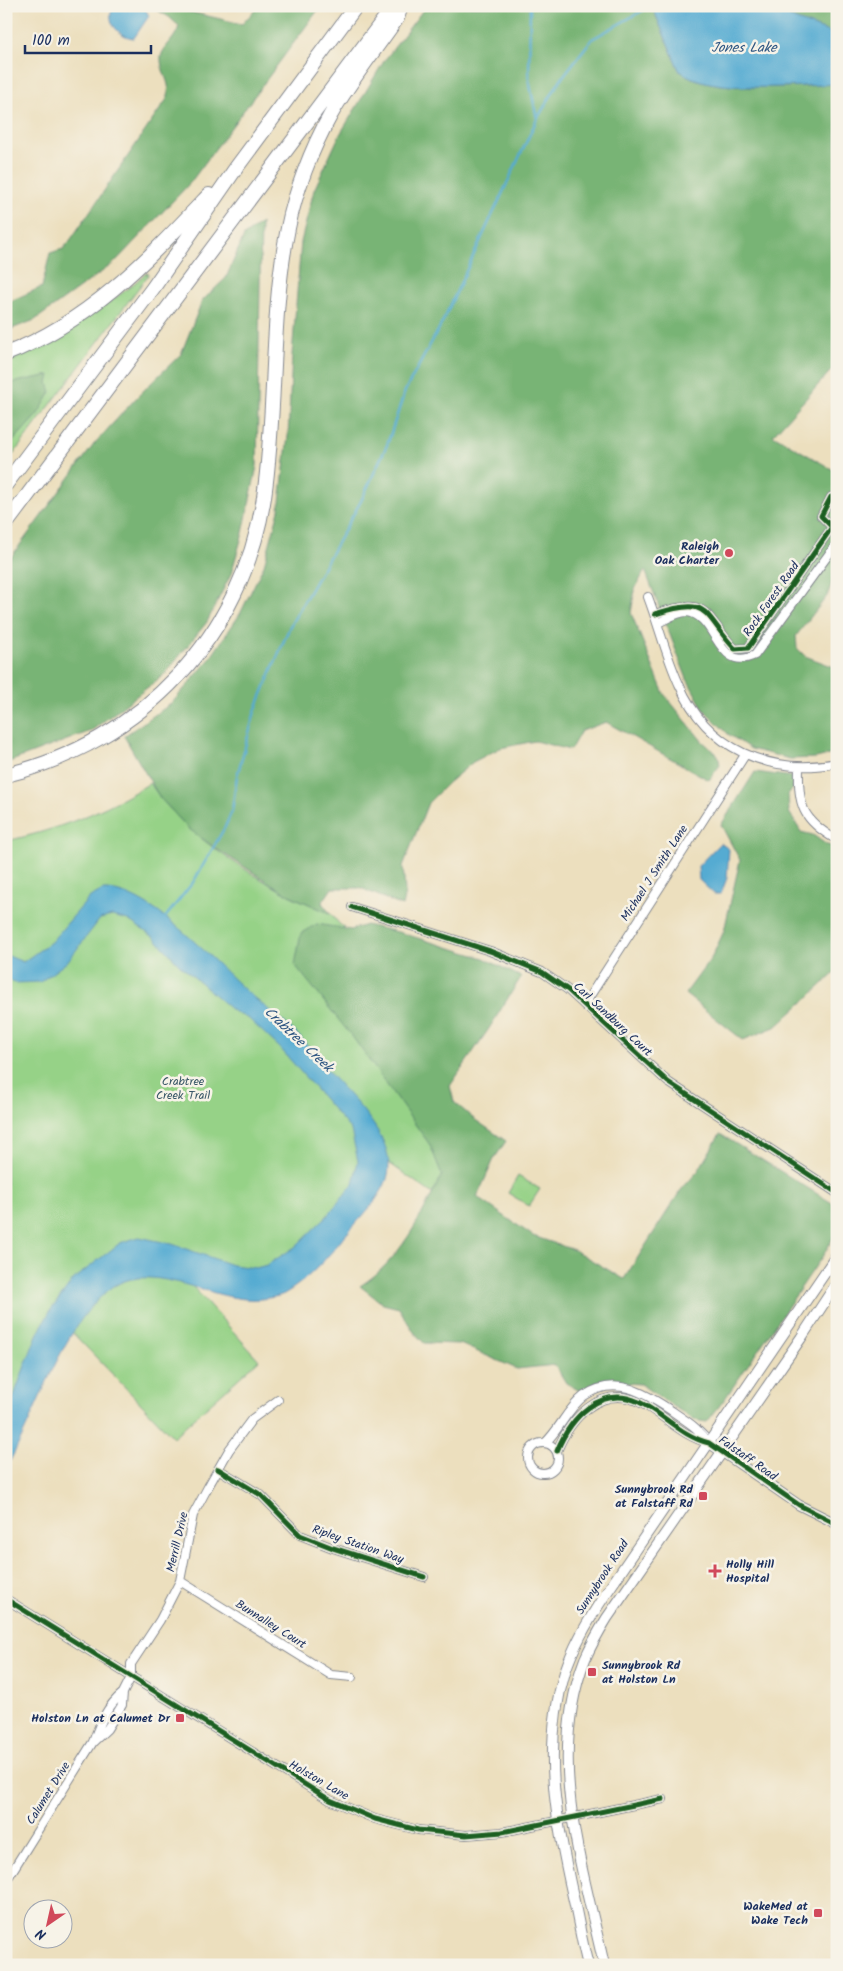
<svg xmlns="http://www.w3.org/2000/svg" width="843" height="1971" font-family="Kalam,sans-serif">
<rect width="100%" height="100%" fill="#f7f3e8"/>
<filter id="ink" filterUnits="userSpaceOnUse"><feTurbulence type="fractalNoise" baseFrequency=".02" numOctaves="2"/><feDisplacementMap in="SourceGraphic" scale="10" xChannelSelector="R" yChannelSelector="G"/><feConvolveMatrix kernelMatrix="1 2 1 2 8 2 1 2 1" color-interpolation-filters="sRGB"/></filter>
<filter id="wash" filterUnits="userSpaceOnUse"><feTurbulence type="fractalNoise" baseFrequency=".0096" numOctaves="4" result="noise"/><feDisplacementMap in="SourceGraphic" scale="20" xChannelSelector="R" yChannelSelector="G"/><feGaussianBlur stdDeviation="1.12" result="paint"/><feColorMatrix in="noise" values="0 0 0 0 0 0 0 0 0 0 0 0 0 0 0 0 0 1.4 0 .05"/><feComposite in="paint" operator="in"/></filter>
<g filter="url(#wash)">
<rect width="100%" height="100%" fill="#ecdfbe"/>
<!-- green -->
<path fill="#96d287" stroke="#588072" d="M146,273L149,274L6,464V362C56,336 104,311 146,273Z
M150,783C182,832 238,867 289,895C296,899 328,911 331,914C336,918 337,924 344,927L309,959L454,1159L441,1200L382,1158L296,1280L175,1267L259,1360L173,1437L63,1323L6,1441V841C58,830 104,811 150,783Z
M518,1176L540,1189L529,1206L508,1193Z"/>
<!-- forest -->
<path fill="#78b474" stroke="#4a7269" d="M150,6H177L186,11L242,24L259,6H321L190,183L114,263L35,320L6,331V303L42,287L50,253L63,249L69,242L167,99C173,83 160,73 161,57C162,48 176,39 179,26L169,17Z
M426,6H652L679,70C706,95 800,86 837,84V364L773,435L837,472V569L827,596L796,636L797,648L805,656L837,668V753L816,758L790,759L751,749L728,734L704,710L687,679L645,570L635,589L631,613L664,694L702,741L718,755L720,765L709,780L606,722L581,731L570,750L535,741L500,748L473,762L449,782L428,803L403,866L405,892L402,906L361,888H332L322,903L331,914L287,894L215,848L189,829L160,798L124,736L172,703L209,660L240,614L264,565L279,510L288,436L292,355L301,242L314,190L339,136L384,61Z
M775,6H837V35L794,19Z
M261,223L257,466L243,533L231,574L207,622L165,674L91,731L6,763V724L10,711L6,707V564L95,443L138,396L181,354L202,301L226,278L244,236Z
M50,375L48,383L51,392L38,414L6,449V384Z
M755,772L794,777L793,789L788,794L789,812L801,832L813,835L827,845L837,847V971L777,1026L743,1040L685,994L712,957L724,931L740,860L721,825Z
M317,924L351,930L366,925L398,932L484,958L521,977L490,1027L450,1086L454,1102L474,1119L506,1141L494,1159L477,1197L533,1236L574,1250L624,1279L681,1190L698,1171L720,1134L837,1206V1231L824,1254L724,1400L707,1422L694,1420L640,1384L601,1381L580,1391L566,1383L555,1365L517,1369L460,1344L424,1343L413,1331L399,1308L383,1304L360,1286C400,1261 421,1216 442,1175L430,1145L354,1039L295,965L301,933Z"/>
<!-- water -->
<path fill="#55abd2" stroke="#386d98" d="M114,6H144L149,16L134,38C119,37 104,21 114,6Z
M652,6H775L794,19L837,35V84C800,86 706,95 679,70Z
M720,843L729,849L727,878L721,894H714L699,880L698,866Z
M103,890C149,888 213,961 246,991C263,1006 282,1019 298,1035C310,1048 320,1063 332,1076C354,1101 399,1141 387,1179C380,1200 358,1220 344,1237C328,1257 307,1281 284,1294C278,1297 268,1298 261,1299C215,1304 155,1260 114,1286C63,1320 37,1415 6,1468V1418L23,1371L37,1335L50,1311L74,1279L120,1243L139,1237L172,1244L232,1265L256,1268L267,1265L295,1247L327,1216L353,1184L358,1161L351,1130L280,1048L249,1019L233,1011L180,965L154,937L128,920L112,916L100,919L67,962L40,982L15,983L6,979V955L23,962L51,942L90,897Z"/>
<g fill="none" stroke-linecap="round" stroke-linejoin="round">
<!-- stream -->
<path stroke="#55abd2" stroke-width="2.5" d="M530,6L529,80L537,119
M164,919L194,881L225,827L232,811L237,776L255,711L290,626L361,501L387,445L405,391L442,323L537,119L561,79L592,39L651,6"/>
</g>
</g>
<g filter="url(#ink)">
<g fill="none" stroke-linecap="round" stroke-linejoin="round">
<!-- minor casing -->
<g stroke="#84878e" stroke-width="10">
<path id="minor" d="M648,597C659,626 666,656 679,684C707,749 769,776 837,763
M655,614C711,596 701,612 735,649L748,648L832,527L821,516L831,497L837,496
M658,623C667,619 677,612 687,612C718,615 716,674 755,655L837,543
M799,767C798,806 802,820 837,840
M352,907L490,951L542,972L568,990L668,1082L837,1193
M584,1005L745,755
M545,1443C560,1429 567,1409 584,1396C615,1374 645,1393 672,1411C686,1421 699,1428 709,1443
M528 1458a15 15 0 1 1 30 0a15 15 0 1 1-30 0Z
M557,1451C570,1419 600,1384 639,1402C664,1414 681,1436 709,1443
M218,1469L261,1495L300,1535L333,1548L424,1577
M180,1581L331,1675L352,1677
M6,1599L330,1800L375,1819L418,1830L466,1835L502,1832L663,1799
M93,1742L107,1729L122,1705L123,1693L131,1677V1664L160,1620L180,1581L193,1515L208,1487L229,1450L252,1419L278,1400
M6,1881L93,1742C100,1723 107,1706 123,1693"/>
</g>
<!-- tertiary casing -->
<g stroke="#84878e" stroke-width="11">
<path id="tertiary" d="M709,1443L799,1505L837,1524"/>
</g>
<!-- secondary casing -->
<g stroke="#84878e" stroke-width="12">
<path id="secondary" d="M588,1965C582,1944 579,1923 574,1901C557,1826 541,1749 565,1672C574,1644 589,1619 605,1595L837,1255
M604,1965C582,1864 546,1760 585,1659C591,1645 599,1631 607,1618L801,1338L837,1283"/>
</g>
<!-- motorway casing -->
<g stroke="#84878e" stroke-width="16">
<path id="motorway" d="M6,354C90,322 149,258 209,195
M6,484L153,288L236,168L356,6
M6,524L394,6
M6,775C142,742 243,636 264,497C277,408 270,316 288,228C295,192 312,148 330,116C349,82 375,50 397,18L401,6"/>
</g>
<!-- minor -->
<use href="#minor" stroke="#fff" stroke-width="8"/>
<!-- tertiary -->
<use href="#tertiary" stroke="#fff" stroke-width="9"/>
<!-- secondary -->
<use href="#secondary" stroke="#fff" stroke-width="10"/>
<!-- motorway -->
<use href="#motorway" stroke="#fff" stroke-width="14"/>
<!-- cycleway casing -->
<g stroke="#f7f3e8" stroke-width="8">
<path id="cycleway" d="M655,614C711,596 701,612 735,649L748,648L832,527L821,516L831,497L837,496
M352,907L490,951L542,972L568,990L668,1082L837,1193
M557,1451C570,1419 600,1384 639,1402C664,1414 681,1436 709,1443L799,1505L837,1524
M218,1469L261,1495L300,1535L333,1548L424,1577
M6,1599L330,1800L375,1819L418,1830L466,1835L502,1832L663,1799"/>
</g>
<!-- cycleway -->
<use href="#cycleway" stroke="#1b5e20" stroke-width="5"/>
</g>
</g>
<!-- markers -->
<g fill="#d1495b" stroke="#f7f3e8" stroke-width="2">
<circle cx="729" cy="553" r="5"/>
<rect x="698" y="1491" width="10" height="10" rx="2.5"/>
<path d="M712.5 1563.5h5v5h5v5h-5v5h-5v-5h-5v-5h5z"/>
<rect x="587" y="1667" width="10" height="10" rx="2.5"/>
<rect x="175" y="1713" width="10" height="10" rx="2.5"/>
<rect x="813" y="1908" width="10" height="10" rx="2.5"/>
</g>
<g text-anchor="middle" stroke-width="5" stroke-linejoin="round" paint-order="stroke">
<!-- poi labels -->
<g font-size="12" font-weight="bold" fill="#1b2f5e" stroke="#f7f3e8" text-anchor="end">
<text x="719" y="550">Raleigh<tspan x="719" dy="14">Oak Charter</tspan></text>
<text x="693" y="1493">Sunnybrook Rd<tspan x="693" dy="14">at Falstaff Rd</tspan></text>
<text x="726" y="1568" text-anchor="start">Holly Hill<tspan x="726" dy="14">Hospital</tspan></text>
<text x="602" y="1669" text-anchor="start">Sunnybrook Rd<tspan x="602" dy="14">at Holston Ln</tspan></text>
<text x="170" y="1722">Holston Ln at Calumet Dr</text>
<text x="808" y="1910">WakeMed at<tspan x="808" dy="14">Wake Tech</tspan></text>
</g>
<!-- street labels -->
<g font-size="12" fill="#1b2f5e" stroke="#f7f3e8">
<text transform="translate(771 599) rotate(-55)" y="4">Rock Forest Road</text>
<text transform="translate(654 873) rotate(-57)" y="4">Michael J Smith Lane</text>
<text transform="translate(613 1019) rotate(43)" y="4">Carl Sandburg Court</text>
<text transform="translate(748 1458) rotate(35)" y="4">Falstaff Road</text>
<text transform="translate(177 1542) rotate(-77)" y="4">Merrill Drive</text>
<text transform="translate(358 1544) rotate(19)" y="4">Ripley Station Way</text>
<text transform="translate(602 1577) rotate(-57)" y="4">Sunnybrook Road</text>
<text transform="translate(271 1624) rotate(32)" y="4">Bunnalley Court</text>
<text transform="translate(319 1780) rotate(30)" y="4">Holston Lane</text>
<text transform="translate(48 1793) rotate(-58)" y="4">Calumet Drive</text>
</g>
<!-- park labels -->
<g font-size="12" fill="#3a5868" stroke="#f7f3e8">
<text x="183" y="1085">Crabtree<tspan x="183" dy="14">Creek Trail</tspan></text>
</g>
<!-- water labels -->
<g font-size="14" font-style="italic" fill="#2c5481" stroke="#f7f3e8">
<text x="744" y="52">Jones Lake</text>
<text transform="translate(299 1039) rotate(43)" y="5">Crabtree Creek</text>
</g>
</g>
<!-- margin -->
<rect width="843" height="1971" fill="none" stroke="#f7f3e8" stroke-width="25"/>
<!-- north arrow -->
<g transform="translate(48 1924) rotate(214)"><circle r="24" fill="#f7f3e8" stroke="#9fa5b1"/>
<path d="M0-4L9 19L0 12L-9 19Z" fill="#d1495b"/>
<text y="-8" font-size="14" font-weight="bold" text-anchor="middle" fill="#1b2f5e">N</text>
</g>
<!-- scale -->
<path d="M25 45v8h126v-8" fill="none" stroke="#1b2f5e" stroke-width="2.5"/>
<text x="32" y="45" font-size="15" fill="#1b2f5e" stroke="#f7f3e8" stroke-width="4" paint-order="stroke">100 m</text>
</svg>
